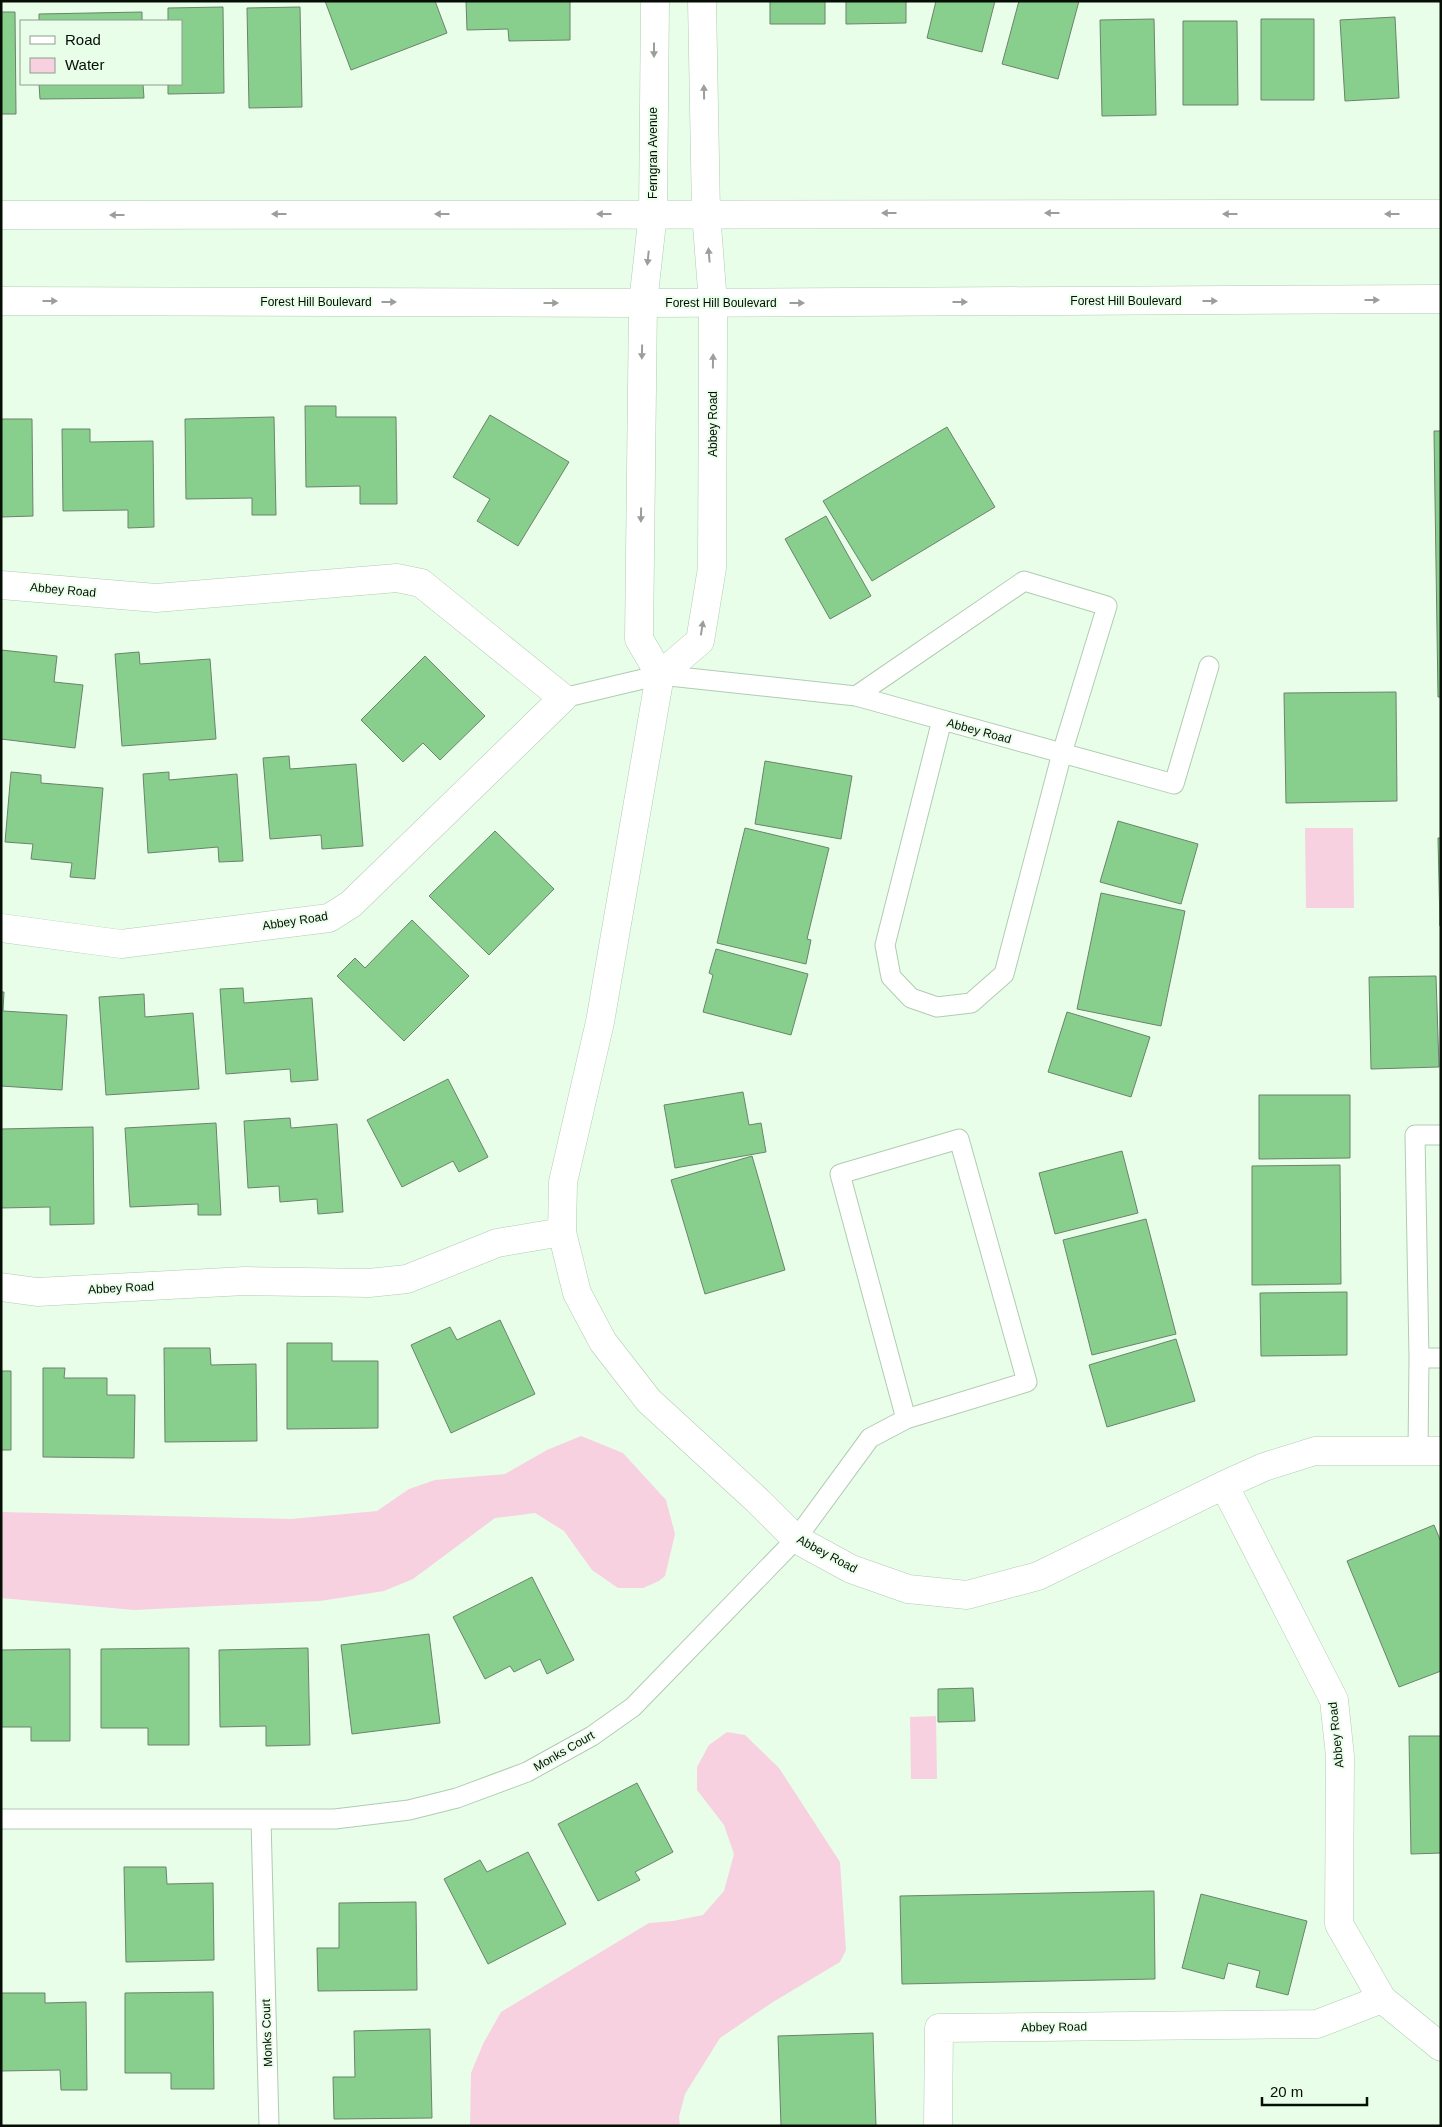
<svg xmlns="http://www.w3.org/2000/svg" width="1442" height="2127" font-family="Helvetica,sans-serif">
<rect width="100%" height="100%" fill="#e8fee9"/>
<!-- water -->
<path fill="#f7d1e0" d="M1305,828H1353L1354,908H1306Z
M581,1436L623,1453L666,1500L675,1534L665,1576L659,1581L643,1588H618L592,1570L564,1531L535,1513L495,1518L413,1579L384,1591L320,1601L134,1610L1,1598V1512L291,1519L377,1511L409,1489L435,1480L505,1474L547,1450Z
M936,1716L937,1779H911L910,1717Z
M727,1732L745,1735L779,1768L840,1862L846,1950L840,1962L773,2002L720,2038L685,2094L679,2117L680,2126H470L471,2073L483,2044L501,2012L649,1923L673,1921L703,1915L724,1891L734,1854L724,1825L697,1790V1767L709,1745Z"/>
<!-- building -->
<path fill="#88cf8d" stroke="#6b836c" d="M325,1H435L447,33L351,70Z
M466,1H570V40L509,41L508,29L467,30Z
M770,1H825V24H770Z
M846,1H906V23L846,24Z
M936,1H995L982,52L927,38Z
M1019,1H1079L1058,79L1002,64Z
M223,7L224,93L168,94V84H181V21H168V8Z
M300,7L302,107L249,108L247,8Z
M1,12H15L16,114H1Z
M142,12V21H39V14Z
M1395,17L1399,98L1345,101L1340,20Z
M1154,19L1156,115L1102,116L1100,20Z
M1261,19H1314V100H1261Z
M1183,21H1237L1238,105H1183Z
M39,84H143L144,98L40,99Z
M305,406H336V417H396L397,504H360V486L306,487Z
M490,415L569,462L518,546L477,521L490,499L453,477Z
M274,417L276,515H252V498L186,499L185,419Z
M1,419H32L33,516L1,517Z
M947,427L995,507L872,581L823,501Z
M62,429H90V442L153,441L154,527L128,528V510L63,511Z
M1434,431H1441V697H1438Z
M826,516L871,596L830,619L785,539Z
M1,650L57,656L54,682L83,685L75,748L1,739Z
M139,652L140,664L210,659L216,739L122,746L115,654Z
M425,656L485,716L440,760L423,743L403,762L361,720Z
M1396,692L1397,801L1286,803L1284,693Z
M289,756L290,769L356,764L363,846L322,849L321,835L270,839L263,758Z
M765,761L852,776L841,839L755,824Z
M11,772L41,775V783L103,788L95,879L70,877L72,863L31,859L33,844L5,842Z
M169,772V780L237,774L243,861L219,862L218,847L148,853L143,774Z
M1118,821L1198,844L1181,904L1100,882Z
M745,828L829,848L807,939L811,940L806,964L717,943Z
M495,831L554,889L489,955L429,896Z
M1438,838H1441L1440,926Z
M1101,893L1185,911L1161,1026L1077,1009Z
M412,920L469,976L404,1041L337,976L355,958L365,968Z
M716,949L808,974L791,1035L703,1012L713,975L709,973Z
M1436,976L1439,1067L1371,1069L1369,977Z
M243,988L244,1003L312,998L318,1080L291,1082L290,1069L226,1074L220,989Z
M1,992H4L3,1011L67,1015L62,1090L1,1086Z
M144,994L145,1017L193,1013L199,1089L106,1095L99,997Z
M1067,1012L1150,1037L1131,1097L1048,1072Z
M448,1079L488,1157L459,1172L453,1161L402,1187L367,1120Z
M743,1092L749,1125L761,1123L766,1152L675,1168L664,1105Z
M1259,1095H1350V1158L1259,1159Z
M290,1118L291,1128L337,1124L343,1212L318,1214L317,1199L280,1202L279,1186L248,1188L244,1121Z
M216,1123L221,1215H198V1204L130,1207L125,1128Z
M93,1127L94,1224L50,1225V1207L1,1208V1129Z
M1122,1151L1138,1213L1055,1234L1039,1173Z
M752,1156L785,1270L705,1294L671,1180Z
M1340,1165L1341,1284L1252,1285V1166Z
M1146,1219L1176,1334L1092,1355L1063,1240Z
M1347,1292V1355L1261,1356L1260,1293Z
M500,1320L535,1394L451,1433L411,1345L450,1327L457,1340Z
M1176,1339L1195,1401L1107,1427L1089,1365Z
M287,1343H332V1361H378V1428L287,1429Z
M164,1348H210L211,1365L256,1364L257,1441L165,1442Z
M43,1368H65L64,1378H107V1395H135L134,1458L43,1457Z
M1,1371H11V1450H1Z
M1434,1525L1441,1542V1671L1399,1687L1347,1561Z
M532,1577L574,1660L547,1674L540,1659L514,1672L510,1666L485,1679L453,1617Z
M429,1634L440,1723L352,1734L341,1645Z
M189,1648V1745H148V1728H101V1649Z
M308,1648L310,1745L266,1746V1726L220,1727L219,1650Z
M70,1649V1741H31V1727H1V1650Z
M973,1688L975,1721L938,1722V1689Z
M1409,1736H1441V1853L1411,1854Z
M637,1783L673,1852L635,1872L640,1880L598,1901L558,1824Z
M528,1852L566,1924L488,1964L444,1879L480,1860L487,1872Z
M124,1867H166L167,1884L213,1883L214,1960L126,1962Z
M1154,1891L1155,1979L902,1984L900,1896Z
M1201,1894L1307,1921L1288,1995L1256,1987L1260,1971L1228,1963L1224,1979L1182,1968Z
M416,1902L417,1990L318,1991L317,1948H339V1903Z
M213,1992L214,2089H171V2073H125V1993Z
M1,1993H45V2003L86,2002L87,2090H61L60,2070L1,2071Z
M430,2029L432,2118L334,2119L333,2077H355L354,2031Z
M873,2033L876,2126H781L778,2036Z"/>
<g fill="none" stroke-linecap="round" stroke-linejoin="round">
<!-- service casing -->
<g stroke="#b1cbb2" stroke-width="21">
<path id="service" d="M856,696L1024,581L1107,606L1062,753L1004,974L971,1003L937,1007L911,998L891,977L885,945L942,720
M563,698L660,675L856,696L1174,784L1209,666
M959,1139L1027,1382L906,1419L840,1174Z
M1419,1358H1441
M1418,1451L1419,1358L1415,1135H1441
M1,1819H335L409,1810L457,1798L527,1772L592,1736L633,1707L796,1539L870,1438L906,1419
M261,1820L269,2126"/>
</g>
<!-- minor casing -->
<g stroke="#b1cbb2" stroke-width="29">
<path id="minor" d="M655,1L653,213L643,303L639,639L660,675L600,1022L563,1182L562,1232L577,1293L603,1342L649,1401L758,1501L796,1539L851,1569L908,1589L967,1595L1038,1576L1224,1485L1264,1467L1315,1451H1441
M1,585L156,598L397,578L421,583L563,698L351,904L329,918L121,944L1,928
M660,675L700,641L712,568L713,347V303L706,213L702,1
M1,1287L37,1292L245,1281L369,1283L407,1279L497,1243L562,1232
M1224,1485L1334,1700L1340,1756L1339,1924L1382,1999L1441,2047
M938,2126L939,2028L1317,2024L1382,1999"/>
</g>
<!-- secondary casing -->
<g stroke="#b1cbb2" stroke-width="29">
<path id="secondary" d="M1,215L1441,214
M1,301L643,303L1441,299"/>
</g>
<!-- service -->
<use href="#service" stroke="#fff" stroke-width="19"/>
<!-- minor -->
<use href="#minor" stroke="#fff" stroke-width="28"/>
<!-- secondary -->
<use href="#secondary" stroke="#fff" stroke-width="28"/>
</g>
<!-- one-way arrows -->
<defs><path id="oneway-solid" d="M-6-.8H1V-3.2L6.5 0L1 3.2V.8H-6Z" transform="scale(1.25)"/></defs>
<g fill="#9b9f9b">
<use href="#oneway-solid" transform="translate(654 50) rotate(90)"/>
<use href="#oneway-solid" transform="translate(704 92) rotate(-91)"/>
<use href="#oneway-solid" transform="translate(889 213) rotate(-180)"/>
<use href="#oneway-solid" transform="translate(1052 213) rotate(-180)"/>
<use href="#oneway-solid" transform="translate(279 214) rotate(180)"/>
<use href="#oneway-solid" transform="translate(442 214) rotate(180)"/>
<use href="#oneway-solid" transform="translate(604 214) rotate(180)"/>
<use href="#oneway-solid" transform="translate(1230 214) rotate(-180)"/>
<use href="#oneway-solid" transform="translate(1392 214) rotate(-180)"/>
<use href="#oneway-solid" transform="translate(117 215) rotate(180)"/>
<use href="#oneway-solid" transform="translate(709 255) rotate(-95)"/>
<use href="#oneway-solid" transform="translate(648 258) rotate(96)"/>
<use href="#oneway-solid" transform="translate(1372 300)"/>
<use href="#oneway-solid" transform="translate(50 301)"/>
<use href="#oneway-solid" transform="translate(1210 301)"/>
<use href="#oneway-solid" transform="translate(389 302)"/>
<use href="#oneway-solid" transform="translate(960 302)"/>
<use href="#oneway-solid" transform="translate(551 303)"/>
<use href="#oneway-solid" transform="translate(797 303)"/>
<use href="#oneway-solid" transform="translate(642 352) rotate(91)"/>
<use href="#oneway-solid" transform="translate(713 361) rotate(-89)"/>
<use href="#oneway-solid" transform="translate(641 515) rotate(91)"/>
<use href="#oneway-solid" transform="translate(702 628) rotate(-81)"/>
</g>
<g text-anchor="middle" stroke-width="4" stroke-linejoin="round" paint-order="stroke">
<!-- street labels -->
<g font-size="12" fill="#060e06" stroke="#e8fee9">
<text transform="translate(653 153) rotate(-90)" y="4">Ferngran Avenue</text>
<text x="1126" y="305">Forest Hill Boulevard</text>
<text x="316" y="306">Forest Hill Boulevard</text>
<text x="721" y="307">Forest Hill Boulevard</text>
<text transform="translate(713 424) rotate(-90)" y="4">Abbey Road</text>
<text transform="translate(63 590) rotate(5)" y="4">Abbey Road</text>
<text transform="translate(979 731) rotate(15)" y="4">Abbey Road</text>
<text transform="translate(295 921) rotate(-9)" y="4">Abbey Road</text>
<text transform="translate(121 1288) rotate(-3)" y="4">Abbey Road</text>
<text transform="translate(827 1554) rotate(28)" y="4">Abbey Road</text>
<text transform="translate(1336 1735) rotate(-96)" y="4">Abbey Road</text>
<text transform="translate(564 1751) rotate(-30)" y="4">Monks Court</text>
<text transform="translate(1054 2027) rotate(-1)" y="4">Abbey Road</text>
<text transform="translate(267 2033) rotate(-92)" y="4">Monks Court</text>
</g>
</g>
<!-- border -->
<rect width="1442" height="2127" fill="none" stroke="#060e06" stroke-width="5"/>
<!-- legend -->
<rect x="20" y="20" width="162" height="65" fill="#e8fee9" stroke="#8e9e8e"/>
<rect x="30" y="36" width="25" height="8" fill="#ffffff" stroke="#8e9e8e"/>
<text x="65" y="45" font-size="15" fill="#060e06">Road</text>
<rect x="30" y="58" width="25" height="15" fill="#f7d1e0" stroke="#8e9e8e"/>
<text x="65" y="70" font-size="15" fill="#060e06">Water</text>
<!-- scale -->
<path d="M1262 2097v8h105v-8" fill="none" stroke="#060e06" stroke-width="2.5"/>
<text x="1270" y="2097" font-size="15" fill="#060e06" stroke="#e8fee9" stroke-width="4" paint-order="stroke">20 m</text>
</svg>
